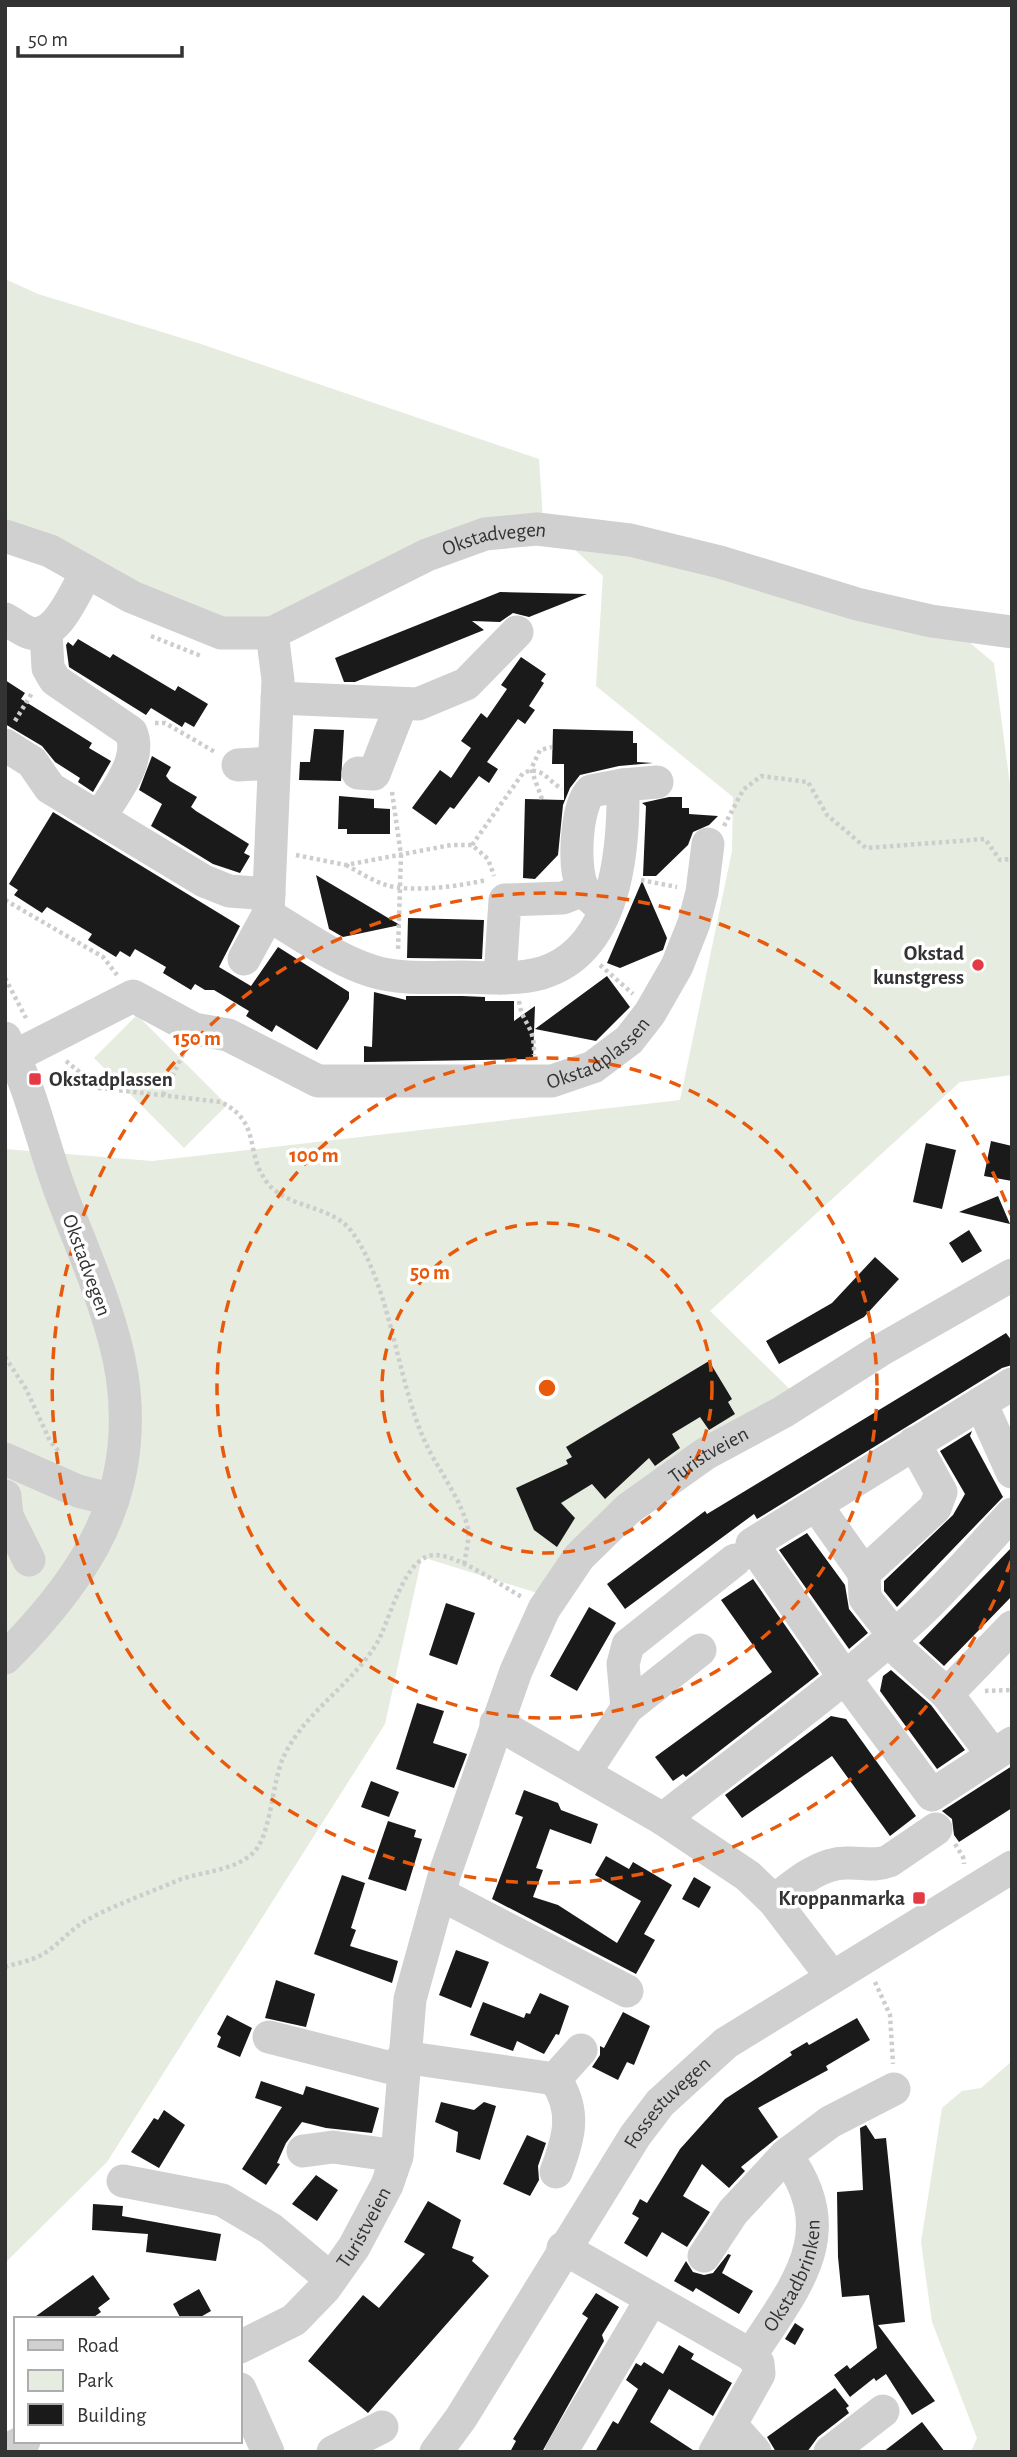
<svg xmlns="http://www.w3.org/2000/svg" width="1017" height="2457" font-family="'Alegreya Sans',sans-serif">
<rect width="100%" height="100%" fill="#fff"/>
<!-- green -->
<path fill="#e6ecdf" d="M5,279L38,294L201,344L539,459L543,520L957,632L994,663L1012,800V1075L960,1082L710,1311L807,1406L684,1478L547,1596L422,1557L385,1724L107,2162L5,2263V1149L152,1161L680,1100L732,851L733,797L596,686L603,576L543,520L282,634L201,623L5,534Z
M137,1015L227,1105L184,1148L94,1058Z
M1012,2061V2452H971L977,2438L932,2322L921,2242L942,2108L962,2091L981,2088Z"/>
<!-- building -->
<path fill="#1a1a1a" d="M500,592L587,594L529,617L513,613L500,622L472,621L484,630L355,682H344L335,658Z
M78,639L110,658L113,654L175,691L178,686L208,704L194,727L185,722L182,727L151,708L146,715L69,667L66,645L68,642L73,646Z
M521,657L546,674L541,681L544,683L529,706L535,710L525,724L518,719L487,762L498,769L489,783L479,776L454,809L450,807L436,825L412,808L440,770L451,778L471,748L461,741L481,713L487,718L507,689L501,685Z
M5,680L25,693L21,699L92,743L89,748L111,761L93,792L78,782L80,778L55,762L42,746L5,724Z
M314,729L344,730L341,781L299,780L300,762H310Z
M553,729L633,731V743H637V762L653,763L619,766L580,775L570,788L563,805L558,855L535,879L523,878L525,799L564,800V764H552Z
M152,756L171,767L166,776L170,781L197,797L191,807L196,811L249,844L244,853L250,856L240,873L213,864L151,826L162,804L139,790Z
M339,796L374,799V808L390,809V834H347V829H338Z
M669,797H682V808H689V814L718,816L709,825L693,832L688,845L656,876H643L646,806L642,803Z
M53,812L240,926L219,967L251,986L278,947L349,992V999L317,1050L276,1025L272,1032L246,1016L249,1011L214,990H205L195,984L191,990L163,973L166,967L135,949L130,957L120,951L116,957L88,940L92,934L47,907L42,913L14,895L18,890L9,884Z
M316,875L400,925L343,937L329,929Z
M642,881L667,938L663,950L620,968L607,963Z
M408,918L484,920L482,959L407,958Z
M607,976L630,1007L596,1041L535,1029Z
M374,992L406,1000V996H462L485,997V1001H514V1021L535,1006L533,1059L364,1062V1046L372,1047Z
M991,1141L1012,1146V1181L984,1176Z
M926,1143L956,1150L942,1209L913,1202Z
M998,1196L1010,1224L959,1212Z
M969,1230L982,1251L962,1263L949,1243Z
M875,1257L899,1279L864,1317L779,1364L766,1341L832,1303Z
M1006,1333L1012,1341V1365L1002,1368L757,1519L754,1514L625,1609L607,1584L705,1511L707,1514Z
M709,1361L732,1399L728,1402L735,1414L709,1430L700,1417L672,1434L680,1448L655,1466L649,1458L605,1499L592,1484L561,1503L575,1518L557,1547L534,1530L516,1488L568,1464L566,1460L572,1457L566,1447Z
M972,1431L970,1436L1003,1497L897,1607L884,1591V1581L953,1515L965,1494L940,1451Z
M807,1533L845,1585L849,1609L868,1633L849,1649L779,1550Z
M1012,1547V1596L944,1666L919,1643Z
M753,1579L819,1674L686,1777L683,1774L673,1781L655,1757L772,1672L721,1600Z
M446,1603L475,1613L457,1665L429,1655Z
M589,1607L616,1623L577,1691L550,1676Z
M891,1670L931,1705L965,1750L937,1769L880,1691L883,1676Z
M417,1703L444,1711L433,1743L467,1754L454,1788L396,1769Z
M831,1716L846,1719L916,1816L890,1836L832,1756L742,1818L725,1795Z
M1012,1766V1808L959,1842L954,1835L952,1819L942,1811Z
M371,1781L399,1792L389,1817L361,1807Z
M524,1790L558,1803L561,1810L598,1824L591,1844L550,1829L536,1868L543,1870L533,1897L558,1905L617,1943L641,1901L595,1875L606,1856L629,1869L633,1862L672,1885L644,1934L655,1940L636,1974L492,1899L523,1817L515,1814Z
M388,1821L416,1830L414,1837L422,1839L406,1891L368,1879Z
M342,1875L365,1883L351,1928L356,1930L350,1946L398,1961L392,1983L314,1954Z
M694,1877L711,1887L699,1908L682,1899Z
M456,1950L489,1962L471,2008L439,1995Z
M276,1980L315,1994L306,2027L265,2018Z
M540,1993L569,2006L559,2035L556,2034L544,2054L517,2041L513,2051L470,2035L483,2002L524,2018L526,2013L530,2014Z
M623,2012L650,2026L634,2065L627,2062L618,2080L592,2067L600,2055V2046L604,2048Z
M227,2015L252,2028L240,2057L217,2047L221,2037L217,2034Z
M857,2018L870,2040L826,2066L828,2070L758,2108L778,2137L741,2167L745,2171L729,2188L702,2164L683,2196L710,2212L687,2247L662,2232L647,2257L624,2243L639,2218L632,2214L640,2199L647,2203L680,2149L725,2099L792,2055L790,2052L807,2042L809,2045Z
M261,2081L303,2095L306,2086L379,2108L372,2133L326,2128L302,2122L286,2143L277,2163L280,2164L266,2185L242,2169L282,2107L255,2098Z
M441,2102L474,2110L484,2102L496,2106L480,2160L456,2152L458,2132L435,2122Z
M164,2110L185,2125L159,2168L131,2152L154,2118L158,2120Z
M866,2125L875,2139L886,2138L905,2322L878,2325L935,2401L912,2415L886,2374L876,2381L874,2378L850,2397L834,2375L847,2365L850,2369L877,2348L869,2295L842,2297L838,2257L837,2192L863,2190L860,2128Z
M527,2135L546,2143L538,2166L539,2180L530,2196L503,2184Z
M316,2175L338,2190L317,2221L292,2204Z
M428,2201L461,2220L452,2248L474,2257L472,2261L489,2276L368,2413L308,2361L363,2295L379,2308L425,2254L404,2242Z
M93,2204L123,2206L122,2216L221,2234L216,2261L146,2252L148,2234L92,2230Z
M728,2254L731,2255L722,2273L753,2291L739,2314L696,2288L693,2292L674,2281L686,2261L693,2272L704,2275L713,2273Z
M93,2275L110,2299L98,2308L101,2312L91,2319H32Z
M199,2289L211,2311L197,2319H181L173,2304Z
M596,2293L619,2307L602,2335L604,2341L542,2452H510L516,2441L513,2439L588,2318L582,2314Z
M795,2323L804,2329L795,2345L785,2339Z
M679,2345L694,2354L691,2359L732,2383L713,2416L669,2389L650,2422L696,2452H595L613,2421L618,2424L638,2389L626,2380L636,2363L641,2366L644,2362L663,2374Z
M835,2388L849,2406L846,2408L849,2413L818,2437L807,2452H776L767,2437Z
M922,2422L945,2452H883Z"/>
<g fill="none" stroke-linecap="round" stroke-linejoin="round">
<!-- path -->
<path stroke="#cdcdcd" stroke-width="4.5" stroke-dasharray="3.5 3.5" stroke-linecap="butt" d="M151,636L201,656
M15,721L32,693
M155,723H165L215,752
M392,792L401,855L398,951
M542,799L531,769L540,750L552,747
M724,826L743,790L761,776L808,782L827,815L866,848L985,839L1000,860L1012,859
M472,845L523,773C542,765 548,781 562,789
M296,855L346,865L451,845H472L488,859L494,876
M346,865C359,872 373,881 386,885C411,893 461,886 486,880
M641,880L677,887
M5,900L103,957L117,975
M600,965L633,994
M5,978L26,1018
M519,1001C522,1025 535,1024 534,1055
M66,1061L99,1088L221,1102C262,1123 244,1150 266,1181C285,1209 332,1204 352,1232C392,1287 397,1386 428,1448C440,1472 463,1503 468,1529C470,1540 465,1555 464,1566
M163,1095L184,1052
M5,1357L26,1389L50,1441L60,1453
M985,1691L1012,1690
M955,1844L963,1857L964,1864
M5,1967C18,1963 34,1960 45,1953C60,1943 71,1929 87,1920C114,1905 146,1894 174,1882C199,1871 233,1872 253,1853C271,1836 272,1783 283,1758C304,1712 351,1686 377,1643C390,1621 404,1554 436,1555C458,1555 502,1586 522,1597
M875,1982L890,2015L893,2064"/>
<!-- minor -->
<g stroke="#d0d0d0" stroke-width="33">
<path id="s1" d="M5,536L50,551L132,597L221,633H272L427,555L485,534L537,529L630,540L720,562L857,604L931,621L1012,632"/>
<path d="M5,619C13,623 22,631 30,633C58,640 75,590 87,572"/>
<path d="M46,632L48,668L55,680L131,732C143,760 114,793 100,817"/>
<path d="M277,698L418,704L466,684L517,632"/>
<path d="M5,745L32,762L50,788L204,881L229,891L269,894"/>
<path d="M238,765L274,763"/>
<path d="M358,773L374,774L401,705"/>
<path d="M623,785L657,782"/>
<path d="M268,915C301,934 336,960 372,971C400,980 433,977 462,977C488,978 517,980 542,973C617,950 624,850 623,785L591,791C576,806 573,866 582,886C586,896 598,903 605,910"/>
<path d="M244,959L268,915L278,680L272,633"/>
<path d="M500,978L505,900L563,898L583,890"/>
<path id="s2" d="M15,1056L133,996L194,1029L228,1035L318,1081H552L593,1067L629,1040L650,1013L677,966L694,923L702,892L708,844"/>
<path d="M1012,1384L752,1544L845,1678L932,1795L1012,1743"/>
<path d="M981,1403L1012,1472"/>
<path d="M5,1459L78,1491L113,1500"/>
<path d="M5,1496L7,1516L29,1560"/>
<path d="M816,1505L864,1573L935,1508L941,1492L914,1443"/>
<path d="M864,1573L865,1598L894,1635"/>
<path d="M888,1641L947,1694"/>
<path d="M5,1658C86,1577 140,1495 122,1375C112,1313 83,1252 61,1193C42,1143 31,1086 5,1038"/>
<path d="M627,1708L623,1664L628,1645L735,1560"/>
<path d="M496,1723L663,1819L748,1876L774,1901L832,1977"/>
<path d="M993,1755L947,1694L1012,1627"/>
<path d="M585,1772L627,1708L700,1650"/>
<path d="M663,1819C748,1752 837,1689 917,1615C950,1584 980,1548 1012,1514"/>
<path d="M440,1894L627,1991"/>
<path d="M774,1901C794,1885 819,1863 846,1863C862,1862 874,1867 889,1861L936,1829"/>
<path d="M269,2037L403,2071"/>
<path d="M403,2057L555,2079"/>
<path d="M555,2079C577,2111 569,2138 556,2172"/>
<path d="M555,2079L581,2050"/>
<path d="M303,2151L333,2147L397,2156"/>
<path d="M123,2181L222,2200L271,2229L331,2279"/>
<path d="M563,2248L751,2355L758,2363L759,2374L715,2452"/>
<path d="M704,2256L733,2212L786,2155"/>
<path id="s3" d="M240,2347L294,2320L325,2288L354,2247L387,2185L397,2156L410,1999L445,1873L516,1671L544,1609L579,1557L628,1509L705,1454L783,1412L879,1351L1012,1275"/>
<path id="s4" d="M751,2355C795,2286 844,2234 786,2155L830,2122L894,2089"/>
<path d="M240,2389L268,2452"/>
<path d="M731,2425L755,2452"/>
<path d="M5,2451L24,2441"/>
<path d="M333,2452L382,2427"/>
<path id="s5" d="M436,2452L461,2418L635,2136L660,2103L726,2043L1012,1867"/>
<path d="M561,2452L651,2300"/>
<path d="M830,2452L883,2411"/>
</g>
</g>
<!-- distance rings -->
<g fill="none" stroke="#e8590c" stroke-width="3.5" stroke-dasharray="12 9">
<circle cx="547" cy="1388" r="165"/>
<circle cx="547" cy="1388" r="330"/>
<path d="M1011 1561A495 495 0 1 1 1011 1215"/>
</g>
<!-- markers -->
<g fill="#e63946" stroke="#fff" stroke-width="2.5">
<circle cx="978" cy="965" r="7"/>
<rect x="28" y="1072" width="14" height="14" rx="3.5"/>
<rect x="912" y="1891" width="14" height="14" rx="3.5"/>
</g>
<g text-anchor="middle" stroke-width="7" stroke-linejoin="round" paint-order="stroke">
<!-- street labels -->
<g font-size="21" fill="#333" stroke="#fff">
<text dy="7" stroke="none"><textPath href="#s1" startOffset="532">Okstadvegen</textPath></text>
<text dy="7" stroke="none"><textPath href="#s2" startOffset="626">Okstadplassen</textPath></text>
<text transform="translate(87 1265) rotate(70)" y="7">Okstadvegen</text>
<text dy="7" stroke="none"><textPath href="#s3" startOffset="1055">Turistveien</textPath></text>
<text dy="7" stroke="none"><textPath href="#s5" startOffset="420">Fossestuvegen</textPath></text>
<text dy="7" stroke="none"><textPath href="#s3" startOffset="177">Turistveien</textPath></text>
<text dy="7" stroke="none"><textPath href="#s4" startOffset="91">Okstadbrinken</textPath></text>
</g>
<!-- poi labels -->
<g font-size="21" font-weight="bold" fill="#333" stroke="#fff" text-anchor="end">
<text x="964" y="960">Okstad<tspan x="964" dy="24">kunstgress</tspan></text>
<text x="49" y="1086" text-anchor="start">Okstadplassen</text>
<text x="905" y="1905">Kroppanmarka</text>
</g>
</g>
<circle cx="547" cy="1388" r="10" fill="#e8590c" stroke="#fff" stroke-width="3.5"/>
<g font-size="21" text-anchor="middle" font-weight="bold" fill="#e8590c" stroke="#fff" stroke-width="7" stroke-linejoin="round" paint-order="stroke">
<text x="197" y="1045">150 m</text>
<text x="314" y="1162">100 m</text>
<text x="430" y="1279">50 m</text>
</g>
<!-- border -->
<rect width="1017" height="2457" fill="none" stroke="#333333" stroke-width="14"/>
<!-- legend -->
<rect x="14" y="2317" width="228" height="126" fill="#ffffff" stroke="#adadad" stroke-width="2"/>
<rect x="28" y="2340" width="35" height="10" fill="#d0d0d0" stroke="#adadad" stroke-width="2"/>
<text x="77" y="2352" font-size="21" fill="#333333">Road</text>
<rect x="28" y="2370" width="35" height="21" fill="#e6ecdf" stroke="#adadad" stroke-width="2"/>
<text x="77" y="2387" font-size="21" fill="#333333">Park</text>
<rect x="28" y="2404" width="35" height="21" fill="#1a1a1a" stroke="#adadad" stroke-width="2"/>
<text x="77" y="2422" font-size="21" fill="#333333">Building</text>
<!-- scale -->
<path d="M18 46v10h164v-10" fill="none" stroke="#333333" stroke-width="3.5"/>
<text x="28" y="46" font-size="21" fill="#333333" stroke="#ffffff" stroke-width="5" paint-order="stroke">50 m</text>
</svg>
